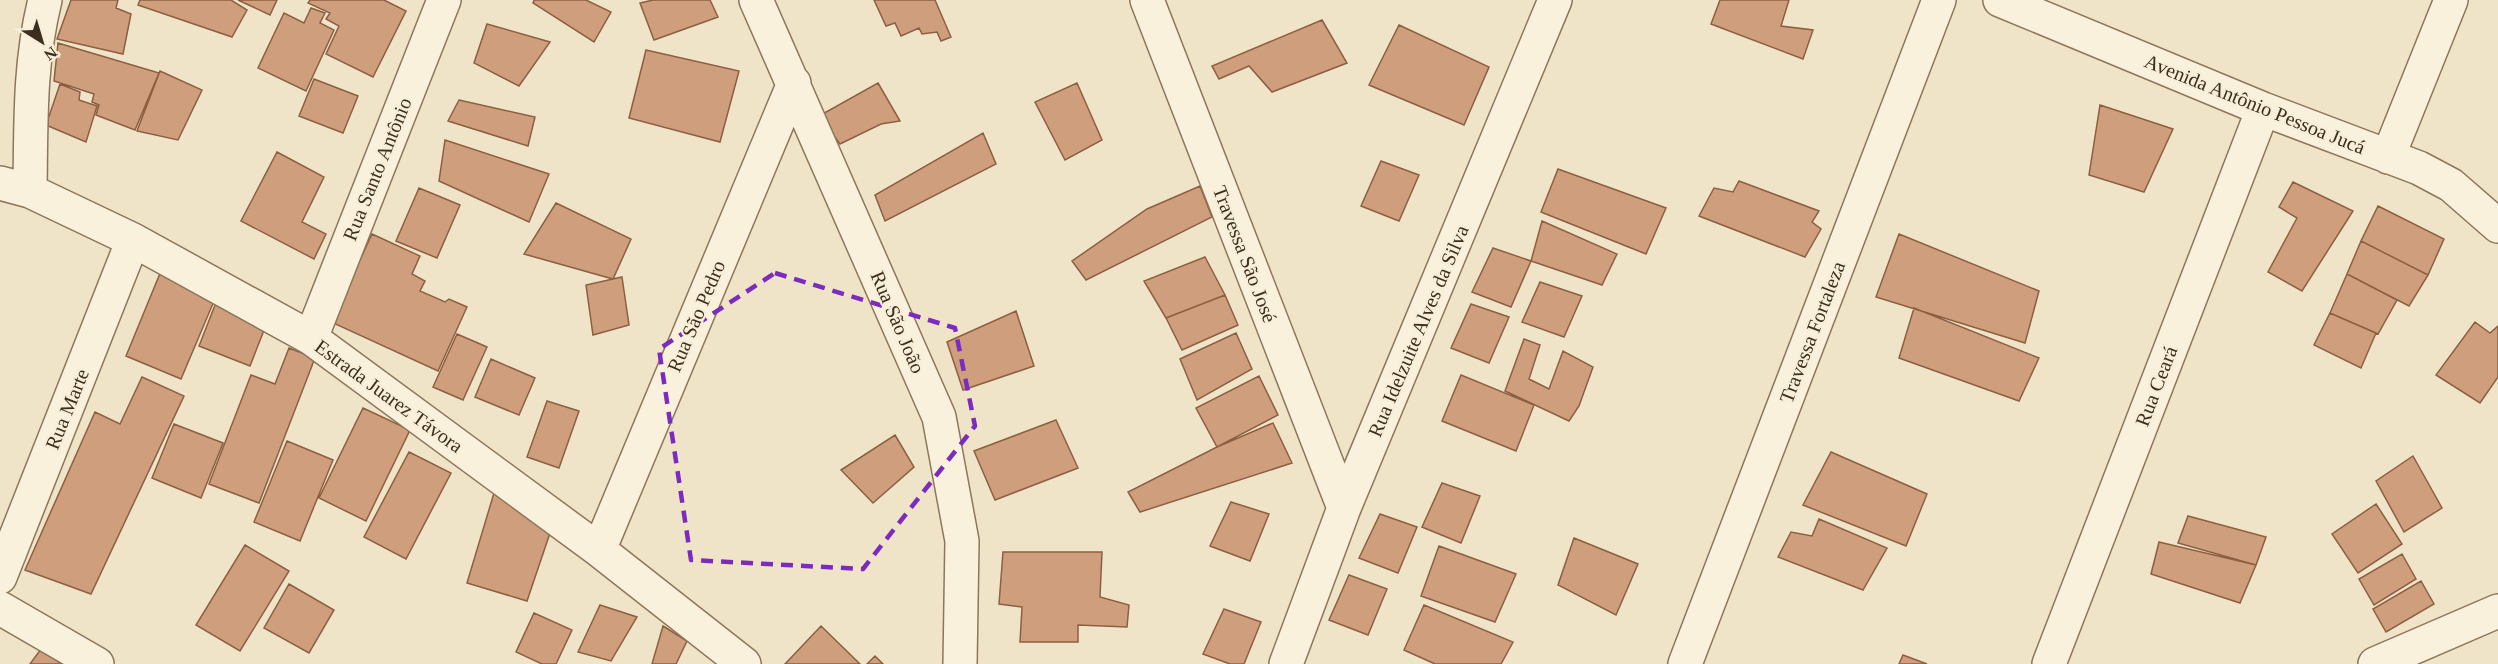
<svg xmlns="http://www.w3.org/2000/svg" width="2498" height="664" font-family="'Times New Roman',serif">
<rect width="100%" height="100%" fill="#f0e4c8"/>
<!-- building -->
<path fill="#cf9f7d" stroke="#8d5f41" stroke-width="1.5" d="M71,0H118L116,8L131,14L123,54L57,39Z
M140,0H231L247,10L232,37L138,5Z
M238,0H277L270,15Z
M310,0H384L406,11L373,77L326,54L339,26L326,19L330,13L308,3Z
M534,0H586L611,12L594,42L533,3Z
M653,0H710L718,17L654,40L640,3Z
M874,0H935L951,37L941,41L937,32L922,34L919,28L901,36L895,23L886,26Z
M1720,0H1789L1781,26L1813,30L1803,59L1711,24Z
M311,8L325,13L320,23L334,30L306,91L258,68L284,13L304,23Z
M1322,20L1347,63L1272,92L1249,66L1219,79L1212,66Z
M487,24L550,42L519,86L474,63Z
M1399,25L1489,67L1464,125L1369,85Z
M58,43L159,73L135,130L96,115L99,105L92,102L94,94L54,81Z
M646,50L739,71L720,142L629,118Z
M160,71L202,90L178,140L137,131Z
M314,79L358,96L343,133L299,116Z
M878,83L900,121L881,124L840,144L819,116Z
M1077,83L1102,140L1065,160L1035,102Z
M60,84L80,92L79,100L97,106L86,142L46,125Z
M459,100L535,117L528,146L448,121Z
M2100,105L2173,129L2144,192L2089,175Z
M983,133L996,164L885,221L875,195Z
M445,140L549,174L529,222L439,181Z
M277,152L324,177L302,222L326,234L314,259L241,221Z
M1381,161L1419,175L1399,221L1361,206Z
M1558,169L1666,208L1646,254L1541,212Z
M1739,181L1819,211L1812,222L1821,229L1805,257L1699,216L1714,188L1733,192Z
M2293,182L2353,211L2302,291L2268,272L2297,218L2279,207Z
M1200,186L1212,217L1086,280L1072,261L1147,209Z
M419,188L460,205L437,258L396,241Z
M556,203L631,239L613,279L524,254Z
M2378,206L2444,239L2428,275L2361,241Z
M1542,221L1617,254L1602,285L1531,261Z
M372,234L420,256L412,274L425,281L420,291L445,302L449,299L467,307L438,371L331,322Z
M1899,234L2039,291L2025,343L1876,297Z
M2361,241L2428,275L2409,306L2347,274Z
M1493,248L1531,261L1511,307L1472,292Z
M1205,257L1225,295L1166,318L1144,281Z
M161,271L217,294L181,379L126,356Z
M2347,274L2397,300L2378,334L2330,313Z
M622,277L629,325L593,335L586,285Z
M1540,282L1582,296L1564,337L1522,322Z
M1225,295L1238,325L1182,350L1166,318Z
M217,300L268,320L250,366L199,346Z
M1471,304L1509,317L1489,363L1451,348Z
M1914,308L2039,358L2019,401L1899,358Z
M1016,311L1034,366L963,390L947,342Z
M2330,313L2376,333L2361,368L2314,345Z
M2475,322L2490,333L2498,326V377L2480,403L2436,375Z
M1236,333L1252,369L1197,400L1180,359Z
M457,334L487,347L463,400L433,387Z
M1524,339L1540,345L1529,379L1549,389L1563,351L1593,367L1579,406L1569,421L1505,391Z
M289,348L315,358L259,503L209,484L251,375L275,384Z
M491,359L535,378L519,415L475,397Z
M1461,375L1534,405L1516,451L1442,421Z
M1259,376L1278,415L1217,447L1196,408Z
M142,377L184,396L91,594L25,570L95,412L120,424Z
M547,401L579,411L559,468L527,457Z
M363,408L410,430L366,521L319,498Z
M1056,420L1078,468L995,500L974,451Z
M1273,423L1292,463L1140,512L1128,492L1217,447Z
M174,424L223,443L201,498L152,478Z
M895,435L914,467L873,503L841,470Z
M287,441L333,460L300,541L254,522Z
M409,452L451,473L406,559L364,537Z
M1831,452L1927,494L1906,546L1803,505Z
M2413,456L2442,508L2404,532L2376,481Z
M1442,483L1480,496L1461,543L1422,527Z
M494,493L550,533L527,601L467,583Z
M1231,502L1269,514L1250,561L1210,546Z
M2376,504L2402,544L2358,573L2332,534Z
M1380,514L1417,527L1398,573L1359,558Z
M2188,516L2266,537L2256,565L2178,543Z
M1819,519L1887,548L1863,590L1778,557L1791,532L1812,536Z
M1574,538L1638,564L1616,615L1558,585Z
M2159,542L2256,565L2240,603L2151,574Z
M245,545L289,571L240,651L196,625Z
M1439,546L1516,574L1495,622L1421,596Z
M1003,552H1102L1100,597L1129,605L1127,627L1078,625V642H1020L1022,607L999,604Z
M2402,554L2416,579L2374,605L2359,579Z
M1349,575L1387,589L1368,635L1329,620Z
M2421,581L2434,604L2386,632L2373,609Z
M289,584L334,610L309,653L264,628Z
M600,605L637,617L611,661L578,652Z
M1424,605L1513,642L1501,664H1435L1404,650Z
M1224,609L1261,622L1244,664H1230L1203,654Z
M534,613L572,630L556,664H542L516,652Z
M663,626L687,641L676,664H652Z
M821,626L860,664H785Z
M41,649L62,664H30Z
M1903,655L1927,664H1899Z
M875,656L883,664H867Z"/>
<g fill="none" stroke-linecap="round" stroke-linejoin="round">
<!-- minor casing -->
<g stroke="#8d765c" stroke-width="36">
<path id="minor" d="M756,0L939,417L962,541L960,664
M1147,0L1344,508
M2000,0L2263,109L2419,168L2451,185L2498,226
M2388,157L2451,0
M0,183L30,191L133,240L311,338L599,550L744,664
M30,191C31,126 29,64 45,0
M311,338L444,0
M599,550L794,83
M0,577L133,240
M0,608L97,664
M1286,664L1344,508L1555,0
M1685,664L1939,0
M2049,664L2263,109
M2375,664L2498,611"/>
</g>
<!-- minor -->
<use href="#minor" stroke="#faf1dc" stroke-width="33"/>
</g>
<!-- marked area -->
<path fill="none" stroke="#7b2cbf" stroke-width="4.5" stroke-dasharray="12 8" stroke-linejoin="round" d="M775,273L955,328L975,426L863,569L691,560L659,349Z"/>
<g text-anchor="middle" stroke-width="4.5" stroke-linejoin="round" paint-order="stroke">
<!-- street labels -->
<g font-size="20" fill="#3d2e20" stroke="#f7eed8">
<text transform="translate(2255 104) rotate(22)" y="7">Avenida Antônio Pessoa Jucá</text>
<text transform="translate(377 169) rotate(-68)" y="7">Rua Santo Antônio</text>
<text transform="translate(1245 254) rotate(69)" y="7">Travessa São José</text>
<text transform="translate(696 316) rotate(-67)" y="7">Rua São Pedro</text>
<text transform="translate(898 322) rotate(67)" y="7">Rua São João</text>
<text transform="translate(1418 331) rotate(-67)" y="7">Rua Idelzuite Alves da Silva</text>
<text transform="translate(1812 332) rotate(-69)" y="7">Travessa Fortaleza</text>
<text transform="translate(2156 386) rotate(-69)" y="7">Rua Ceará</text>
<text transform="translate(389 396) rotate(36)" y="7">Estrada Juarez Távora</text>
<text transform="translate(67 409) rotate(-68)" y="7">Rua Marte</text>
</g>
</g>
<!-- north arrow -->
<g transform="translate(42 42) rotate(143)" stroke="#f7eed8" stroke-width="4.5" paint-order="stroke">
<path d="M0-4.5L10 22L0 15L-10 22Z" fill="#3d2e20"/>
<text y="-9" font-size="16" font-weight="bold" text-anchor="middle" fill="#3d2e20">N</text>
</g>
</svg>
